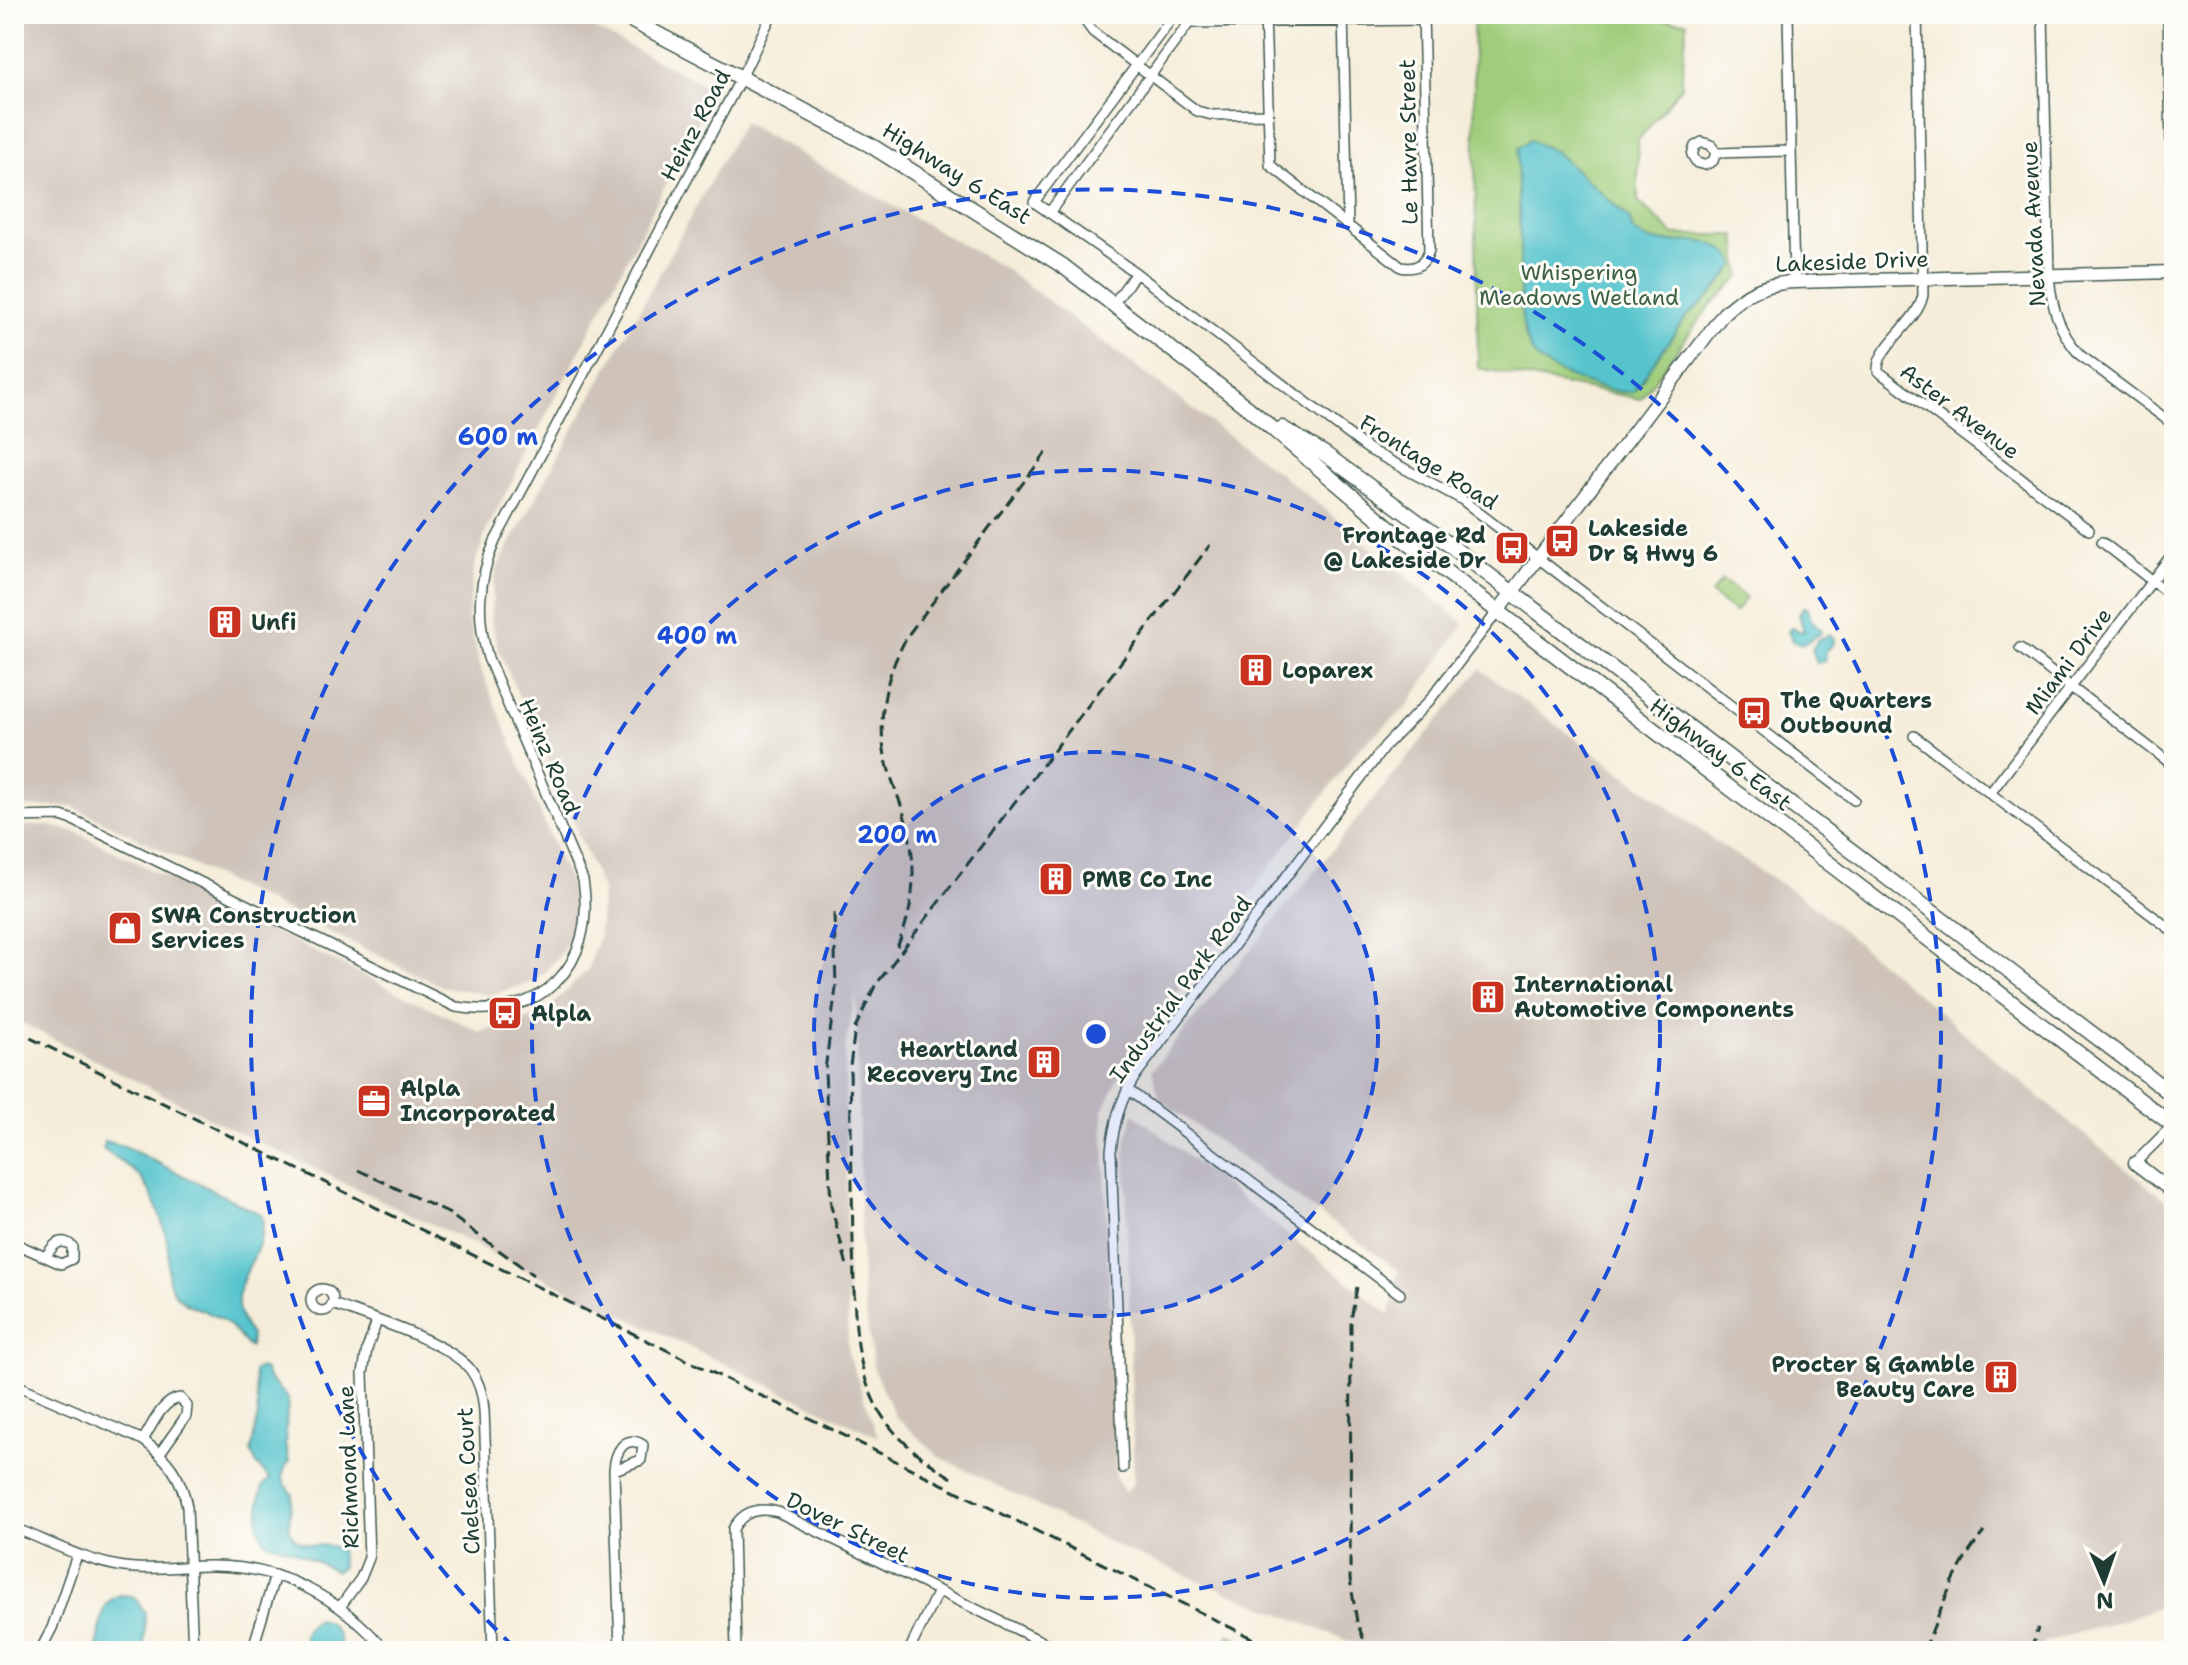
<svg xmlns="http://www.w3.org/2000/svg" width="2188" height="1665" font-family="'Shantell Sans',sans-serif">
<rect width="100%" height="100%" fill="#fdfcf7"/>
<filter id="ink" filterUnits="userSpaceOnUse"><feTurbulence type="fractalNoise" baseFrequency=".0125" numOctaves="2"/><feDisplacementMap in="SourceGraphic" scale="16" xChannelSelector="R" yChannelSelector="G"/><feConvolveMatrix kernelMatrix="1 2 1 2 8 2 1 2 1" color-interpolation-filters="sRGB"/></filter>
<filter id="wash" filterUnits="userSpaceOnUse"><feTurbulence type="fractalNoise" baseFrequency=".006" numOctaves="4" result="noise"/><feDisplacementMap in="SourceGraphic" scale="32" xChannelSelector="R" yChannelSelector="G"/><feGaussianBlur stdDeviation="1.8" result="paint"/><feColorMatrix in="noise" values="0 0 0 0 0 0 0 0 0 0 0 0 0 0 0 0 0 1.4 0 .05"/><feComposite in="paint" operator="in"/></filter>
<g filter="url(#wash)">
<rect width="100%" height="100%" fill="#f5edd9"/>
<!-- industrial -->
<path fill="#cec2b9" d="M14,14H566L715,90L487,529L474,567L468,617L482,672L570,885L575,910L572,934L558,958L535,981L489,995L441,986L72,806L14,808Z
M743,122L1004,268L1296,486L1464,624L1406,708L1359,748L1126,1062L1103,1110L1116,1479L1125,1493L1134,1482L1125,1145L1133,1113L1390,1315L1398,1270L1160,1100L1152,1070L1480,669L1719,844L1809,902L2113,1159L2174,1206V1600L2130,1618L2045,1642L2040,1651H1373L1127,1551L940,1457L895,1416L874,1371L862,1287L856,993L845,1049L848,1353L878,1437L223,1125L14,1019V826L46,825L76,832L309,949L480,1032L542,1015L588,970L599,934L602,889L499,650L490,618L496,570Z"/>
<!-- green -->
<path fill="#a0cd7b" stroke="#608558" stroke-width="2" d="M1473,14H1649L1653,19L1687,22L1681,87L1638,140V201L1674,235H1736L1740,277L1710,306L1640,399L1478,368Z
M1722,580L1746,598L1735,612L1711,594Z
M1229,1634L1262,1651H1220Z"/>
<!-- water -->
<path fill="#57c4cd" stroke="#3b8080" stroke-width="2" d="M1530,140L1556,152L1629,218L1633,231C1638,234 1644,239 1650,240C1681,247 1716,229 1736,264L1711,295L1687,316L1633,392C1610,394 1544,372 1532,352C1516,325 1521,272 1520,241C1520,210 1516,179 1518,148Z
M1803,607L1808,608L1811,620L1822,630L1820,634L1803,644L1794,642L1788,631L1792,628L1799,631H1804L1799,615Z
M1830,634L1834,639V643L1826,651L1825,661L1817,663L1812,649L1818,640Z
M104,1141L124,1146L262,1215C270,1260 213,1288 251,1335L250,1347H248C240,1338 232,1326 222,1320C207,1309 184,1308 174,1292C165,1278 169,1266 168,1250C167,1231 152,1188 138,1175C128,1165 115,1158 103,1149Z
M261,1368L265,1370L268,1378L288,1399L285,1444L289,1461C279,1476 282,1482 293,1494C290,1518 280,1542 314,1545C324,1546 331,1544 340,1550L342,1567L336,1571L292,1550L266,1542L262,1536L258,1526L260,1496L263,1486L270,1479L257,1465L251,1452L258,1415L254,1371Z
M120,1595L133,1596L145,1612L144,1651H95C105,1631 94,1604 120,1595Z
M317,1619C333,1620 342,1636 339,1651H302C304,1637 303,1625 317,1619Z"/>
</g>
<g filter="url(#ink)">
<g fill="none" stroke-linecap="round" stroke-linejoin="round">
<!-- street casing -->
<g stroke="#3f574d" stroke-width="12">
<path id="street" d="M1085,14V21L1093,32L1197,111L1212,115L1267,114
M1175,14L1034,202L1136,273L1368,449L1461,499L1854,800
M1178,14L1189,23L1424,20
M1265,14L1270,165L1401,267C1416,270 1425,264 1429,250L1423,14
M1343,14L1348,226
M1788,14L1794,282
M1917,14L1923,295C1918,323 1876,346 1878,371L2089,530
M2043,14L2049,276C2052,308 2058,330 2080,355L2174,425
M2168,14L2174,272
M1716,153L1713,161L1705,165L1697,163L1692,155L1695,146L1702,142L1711,145L1716,153L1791,151
M1049,213L1189,23
M1114,303L1136,273
M2102,542L2174,598
M2020,648L2174,766
M1914,736L2174,932
M1991,792L2174,552
M14,817L61,816L73,820L456,1007C542,1021 597,966 583,880L488,658C476,617 478,580 495,541L742,76L772,14
M1127,1089L1400,1294
M2135,1163L2174,1124
M14,1243L61,1264L72,1259V1246C60,1236 52,1246 46,1257
M311 1300a11 11 0 1 1 22 0a11 11 0 1 1-22 0Z
M333,1304C369,1318 445,1340 470,1369C479,1381 483,1395 484,1410L493,1651
M14,1384L143,1440C167,1458 182,1477 187,1507L193,1651
M143,1440C152,1426 162,1400 180,1398L187,1406L186,1416L160,1453
M1123,1468L1111,1151C1114,1123 1120,1100 1136,1075L1385,746L1429,701L1498,611
M614,1470L641,1460L643,1445C624,1433 615,1453 614,1470L620,1651
M14,1528C51,1542 84,1561 124,1567C152,1571 181,1566 210,1566C280,1565 341,1598 386,1651
M340,1607L361,1578L369,1558L363,1373L367,1349L377,1321
M40,1651L52,1628L77,1555
M252,1651L275,1575
M736,1651L733,1529C743,1511 758,1507 778,1512L1061,1651
M909,1651L938,1591"/>
</g>
<!-- secondary casing -->
<g stroke="#3f574d" stroke-width="15">
<path id="secondary" d="M1498,611L1724,313C1746,292 1764,284 1794,282L2174,272
M2135,1163L2174,1193"/>
</g>
<!-- primary casing -->
<g stroke="#3f574d" stroke-width="17">
<path id="primary" d="M619,14L870,145L1063,266L1248,408L1403,539L2174,1126
M1282,428L1325,454L1447,543L2174,1096"/>
</g>
<!-- street -->
<use href="#street" stroke="#fff" stroke-width="9"/>
<!-- secondary -->
<use href="#secondary" stroke="#fff" stroke-width="12"/>
<!-- primary -->
<use href="#primary" stroke="#fff" stroke-width="14"/>
<!-- rail -->
<path stroke="#1f3d34" stroke-width="3" stroke-dasharray="12 6" stroke-linecap="butt" d="M834,913L836,988L825,1070L831,1206L848,1269
M897,947C918,901 917,855 902,808C895,787 885,765 883,742C879,704 889,668 908,635L1048,450
M14,1030L744,1388L797,1412L1278,1651
M358,1170L448,1213L533,1275
M1357,1287L1351,1320L1350,1579L1357,1622L1368,1651
M952,1478C923,1459 894,1439 877,1407C851,1358 855,1298 853,1244C852,1185 851,1126 850,1066L855,1028L875,986L1210,545
M1924,1651C1941,1609 1955,1567 1984,1532
M2031,1651L2038,1628"/>
</g>
</g>
<!-- distance rings -->
<circle cx="1096" cy="1034" r="282" fill="#1d4ed8" fill-opacity=".12"/>
<g fill="none" stroke="#1d4ed8" stroke-width="4" stroke-dasharray="14 10">
<circle cx="1096" cy="1034" r="282"/>
<circle cx="1096" cy="1034" r="564"/>
<path d="M514 1647A845 845 0 1 1 1678 1647"/>
</g>
<!-- icons -->
<defs>
<g id="bus-square" transform="scale(1.8)"><rect x="-9" y="-9" width="18" height="18" rx="4" fill="#c8321e" stroke="#fdfcf7"/><path d="M-5-6H5V4H4V6H2V4H-2V6H-4V4H-5ZM-3.5-4V0h7V-4ZM-3.5 1.2v1.5H-2V1.2ZM2 1.2v1.5H3.5V1.2Z" fill="#fff"/></g>
<g id="building-square" transform="scale(1.8)"><rect x="-9" y="-9" width="18" height="18" rx="4" fill="#c8321e" stroke="#fdfcf7"/><path d="M-4-6H4V6H1V3H-1V6H-4ZM-2.5-4.3h1.7v1.8h-1.7ZM.8-4.3h1.7v1.8H.8ZM-2.5-1h1.7V.8h-1.7ZM.8-1h1.7V.8H.8Z" fill="#fff"/></g>
<g id="shop-square" transform="scale(1.8)"><rect x="-9" y="-9" width="18" height="18" rx="4" fill="#c8321e" stroke="#fdfcf7"/><path d="M-5-2.5h2.3a2.7 3.5 0 0 1 5.4 0H5L5.5 6h-11ZM-1.5-2.5h3a1.5 2.3 0 0 0-3 0Z" fill="#fff"/></g>
<g id="office-square" transform="scale(1.8)"><rect x="-9" y="-9" width="18" height="18" rx="4" fill="#c8321e" stroke="#fdfcf7"/><path d="M-6-3h4V-5.5h4V-3h4V5H-6ZM-1-4.5V-3h2v-1.5ZM-6 0V1H6V0Z" fill="#fff"/></g>
</defs>
<g fill-rule="evenodd">
<use href="#bus-square" x="1562" y="541"/>
<use href="#bus-square" x="1512" y="548"/>
<use href="#building-square" x="225" y="622"/>
<use href="#building-square" x="1256" y="670"/>
<use href="#bus-square" x="1754" y="713"/>
<use href="#building-square" x="1056" y="879"/>
<use href="#shop-square" x="125" y="928"/>
<use href="#building-square" x="1488" y="997"/>
<use href="#bus-square" x="505" y="1013"/>
<use href="#building-square" x="1044" y="1062"/>
<use href="#office-square" x="374" y="1101"/>
<use href="#building-square" x="2001" y="1377"/>
</g>
<g text-anchor="middle" stroke-width="6" stroke-linejoin="round" paint-order="stroke">
<!-- street labels -->
<g font-size="22" fill="#1f3d34" stroke="#fdfcf7">
<text transform="translate(695 125) rotate(-62)" y="8">Heinz Road</text>
<text transform="translate(1408 142) rotate(-91)" y="8">Le Havre Street</text>
<text transform="translate(957 173) rotate(32)" y="8">Highway 6 East</text>
<text transform="translate(2033 224) rotate(-93)" y="8">Nevada Avenue</text>
<text transform="translate(1852 261) rotate(-2)" y="8">Lakeside Drive</text>
<text transform="translate(1960 411) rotate(37)" y="8">Aster Avenue</text>
<text transform="translate(1429 462) rotate(32)" y="8">Frontage Road</text>
<text transform="translate(2068 661) rotate(-53)" y="8">Miami Drive</text>
<text transform="translate(1721 754) rotate(37)" y="8">Highway 6 East</text>
<text transform="translate(550 756) rotate(67)" y="8">Heinz Road</text>
<text transform="translate(1180 989) rotate(-54)" y="8">Industrial Park Road</text>
<text transform="translate(348 1467) rotate(-92)" y="8">Richmond Lane</text>
<text transform="translate(468 1481) rotate(-93)" y="8">Chelsea Court</text>
<text transform="translate(848 1527) rotate(26)" y="8">Dover Street</text>
</g>
<!-- park labels -->
<g font-size="22" fill="#3f6146" stroke="#fdfcf7">
<text x="1579" y="280">Whispering<tspan x="1579" dy="25">Meadows Wetland</tspan></text>
</g>
<!-- poi labels -->
<g font-size="22" font-weight="bold" fill="#1f3d34" stroke="#fdfcf7" text-anchor="start">
<text x="1588" y="536">Lakeside<tspan x="1588" dy="25">Dr &amp; Hwy 6</tspan></text>
<text x="1486" y="543" text-anchor="end">Frontage Rd<tspan x="1486" dy="25">@ Lakeside Dr</tspan></text>
<text x="251" y="630">Unfi</text>
<text x="1282" y="678">Loparex</text>
<text x="1780" y="708">The Quarters<tspan x="1780" dy="25">Outbound</tspan></text>
<text x="1082" y="887">PMB Co Inc</text>
<text x="151" y="923">SWA Construction<tspan x="151" dy="25">Services</tspan></text>
<text x="1514" y="992">International<tspan x="1514" dy="25">Automotive Components</tspan></text>
<text x="531" y="1021">Alpla</text>
<text x="1018" y="1057" text-anchor="end">Heartland<tspan x="1018" dy="25">Recovery Inc</tspan></text>
<text x="400" y="1096">Alpla<tspan x="400" dy="25">Incorporated</tspan></text>
<text x="1975" y="1372" text-anchor="end">Procter &amp; Gamble<tspan x="1975" dy="25">Beauty Care</tspan></text>
</g>
</g>
<circle cx="1096" cy="1034" r="12" fill="#1d4ed8" stroke="#fdfcf7" stroke-width="4"/>
<g font-size="24" text-anchor="middle" font-weight="bold" fill="#1d4ed8" stroke="#fdfcf7" stroke-width="6" stroke-linejoin="round" paint-order="stroke">
<text x="498" y="445">600 m</text>
<text x="697" y="644">400 m</text>
<text x="897" y="843">200 m</text>
</g>
<!-- margin -->
<rect width="2188" height="1665" fill="none" stroke="#fdfcf7" stroke-width="48"/>
<!-- north arrow -->
<g transform="translate(2104 1581) rotate(178)" stroke="#fdfcf7" stroke-width="6" paint-order="stroke">
<path d="M0-6L14 30L0 20L-14 30Z" fill="#1f3d34"/>
<text y="-12" font-size="22" font-weight="bold" text-anchor="middle" fill="#1f3d34">N</text>
</g>
</svg>
